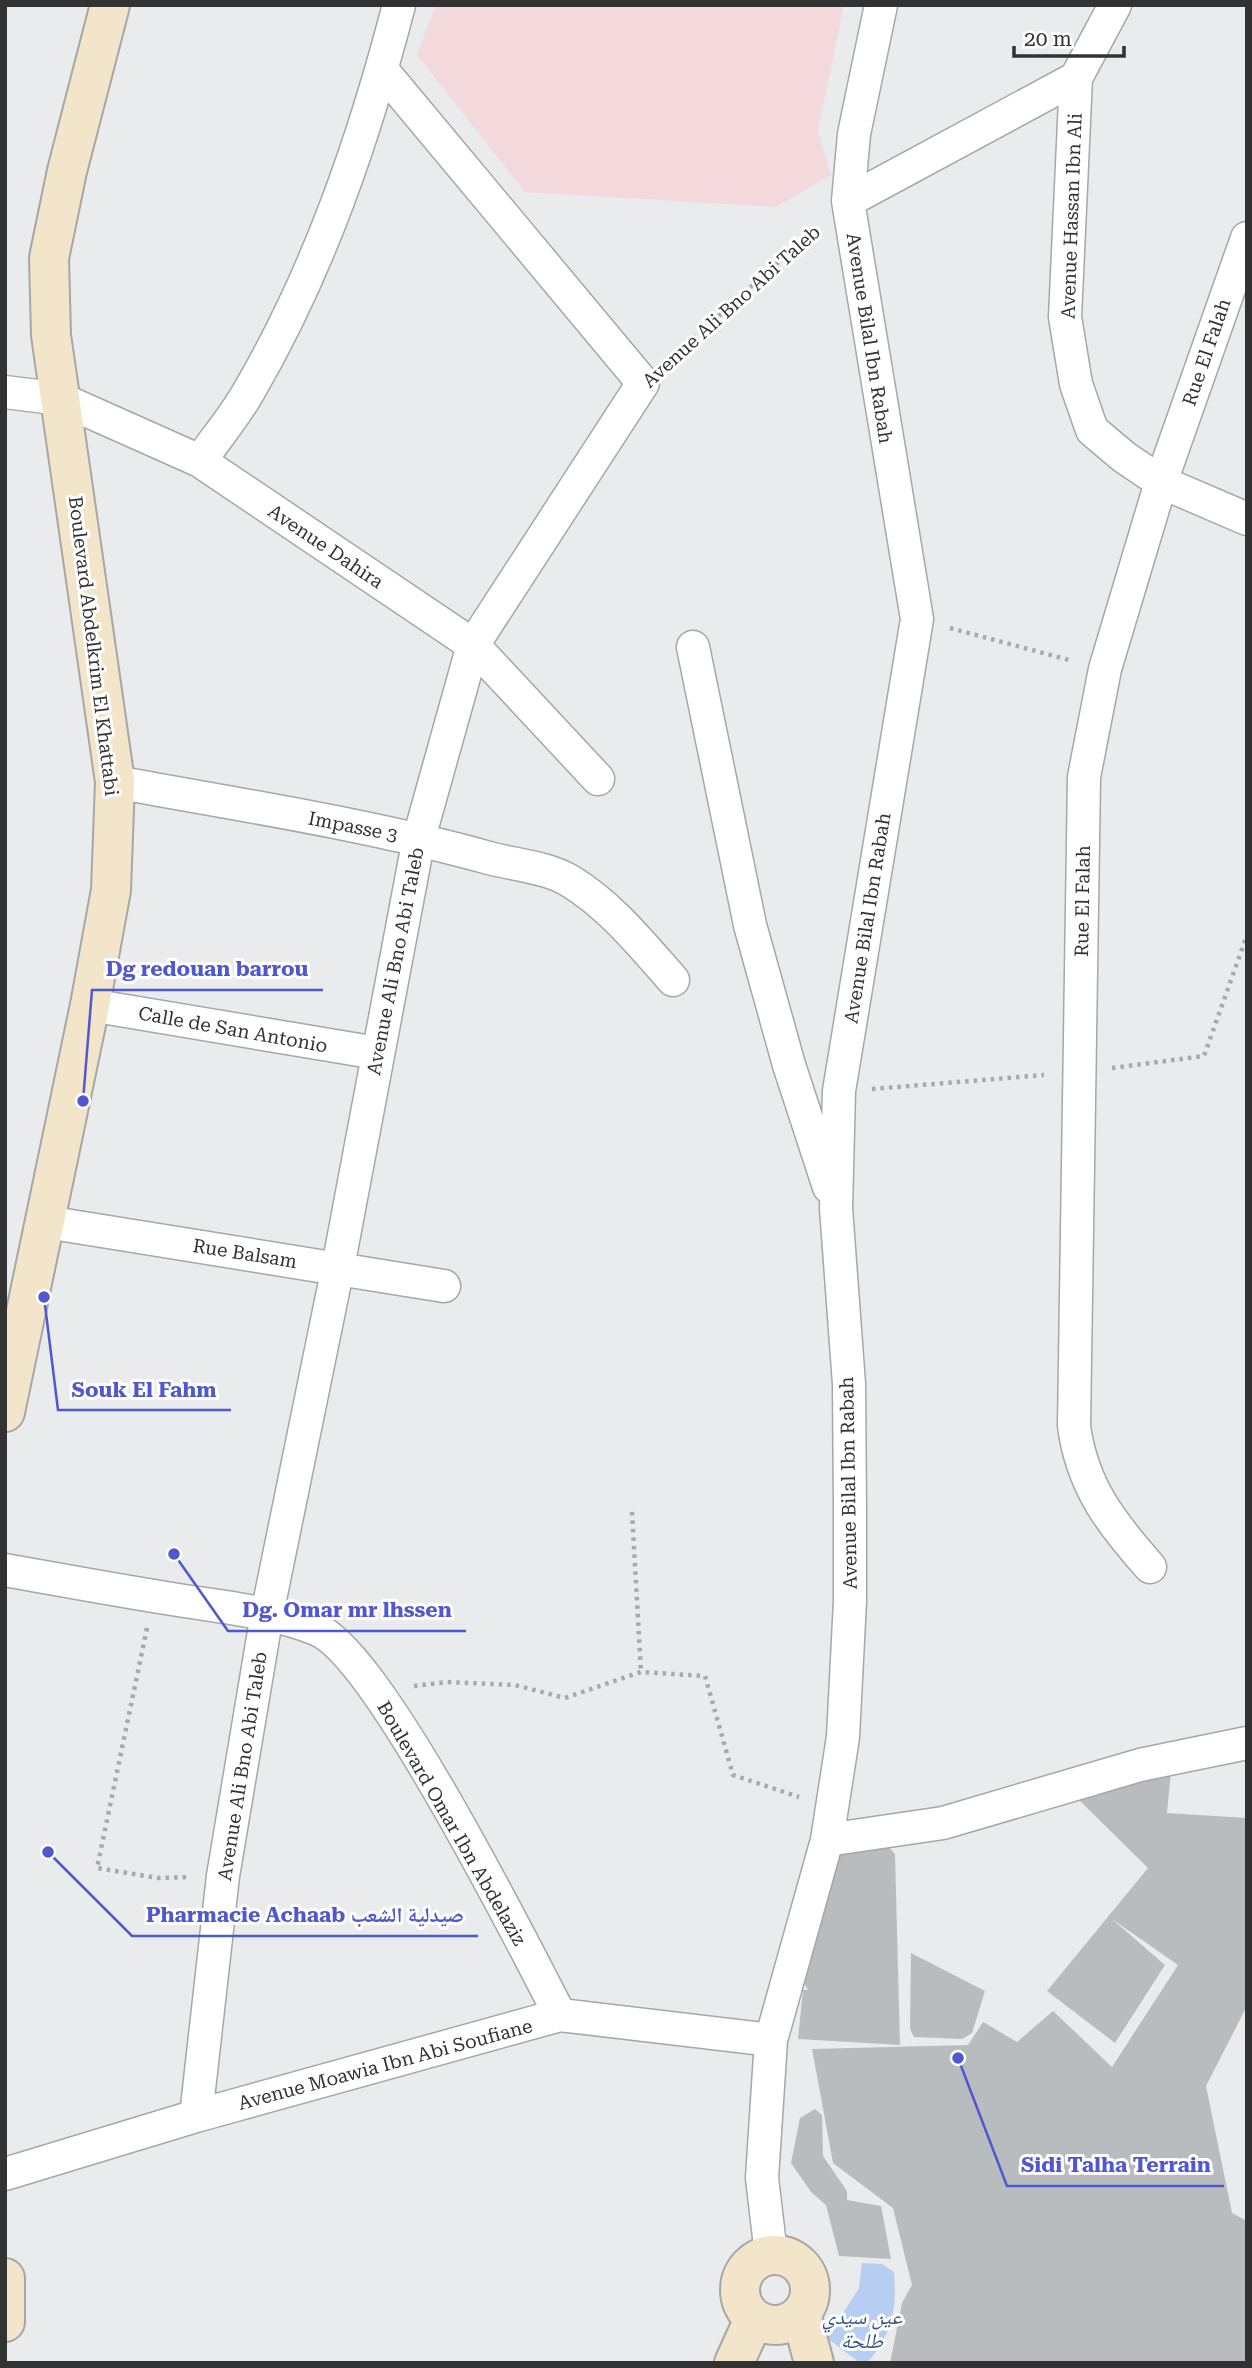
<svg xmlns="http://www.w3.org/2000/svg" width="1252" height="2368" font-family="'Roboto Serif','Noto Naskh Arabic',serif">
<rect width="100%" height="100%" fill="#e9ebed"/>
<!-- education -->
<path fill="#f4d9dc" d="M436,5H844L818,131L831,175L776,207L525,192L417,55Z"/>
<!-- water -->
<path fill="#b6cef1" d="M862,2263L882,2264L894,2272C897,2310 892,2334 867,2363H860L827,2338L859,2288Z"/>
<!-- building -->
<path fill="#b9bcbe" d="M1171,1770L1167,1813L1247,1818V2006L1206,2086L1232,2213L1247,2221V2363H890L902,2303L912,2285L893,2208L833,2163L812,2049L968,2045L983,2022L1017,2042L1053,2011L1112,2067L1178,1965L1112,1919L1165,1965L1115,2043L1047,1991L1148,1868L1074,1795Z
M881,1838L895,1854L900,2045L798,2039L803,1990H808L803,1981L837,1848Z
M911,1953L985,1991L972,2033L962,2039L914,2037L910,2029Z
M815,2109L822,2115L823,2156L847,2191V2200L881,2206L891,2259L839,2256L826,2205L811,2192L791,2163L800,2118Z"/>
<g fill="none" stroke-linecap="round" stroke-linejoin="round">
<!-- street casing -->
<g stroke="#a5a7a9" stroke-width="35">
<path id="street" d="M1115,5L1076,78L1065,317L1076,384L1092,430L1124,457L1161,482L1247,519
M848,201L1076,78
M5,392L61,399L200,461L473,645L598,779
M200,461C216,438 235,416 249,391C319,271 364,139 399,5
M693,647L750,925L789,1065L829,1187
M115,782C240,805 367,824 489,858C515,865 547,867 570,881C611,906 642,945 673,980
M90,1005L377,1053
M46,1222L444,1286
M1150,1567C1111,1523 1082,1486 1074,1426L1084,777L1105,669L1161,482L1247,238
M5,1570C61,1580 116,1590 172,1599C220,1607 271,1611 316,1629C378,1654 523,1944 560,2015
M827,1840L943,1823L1140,1765L1247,1743
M196,2116L223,1876L267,1614L338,1267L419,838L473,645L643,383L382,70
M5,2174L196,2116L560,2015L771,2040
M771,2254L762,2178L771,2040L827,1840L843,1737L850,1601V1510L849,1384L836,1208L839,1091L917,619L848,201L854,134L881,5"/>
</g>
<!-- secondary casing -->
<g stroke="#a5a7a9" stroke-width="42">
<path id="secondary" d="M5,1412L90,1005L111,890L115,782L51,335L49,258L67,171L110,5
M740 2290a35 35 0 1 1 70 0a35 35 0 1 1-70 0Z
M5,2278V2322
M801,2314L814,2363
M734,2363L754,2319"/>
</g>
<!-- path -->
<path stroke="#a7a9aa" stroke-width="4.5" stroke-dasharray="3.5 5" stroke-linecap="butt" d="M668,361L818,227
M950,628L1073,661
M1112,1068L1204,1056L1247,935
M872,1089L1044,1075
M632,1512L641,1672
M147,1628L97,1868L158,1878L190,1877
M414,1686L447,1682L515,1685L565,1698L641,1672L705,1676L733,1775L799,1797"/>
<!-- street -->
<use href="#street" stroke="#fff" stroke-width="32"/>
<!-- secondary -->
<use href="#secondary" stroke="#f2e5c9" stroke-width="38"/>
</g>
<g text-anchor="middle" stroke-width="6" stroke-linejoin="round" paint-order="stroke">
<!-- street labels -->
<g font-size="19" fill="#323233" stroke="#fff">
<text transform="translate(1071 216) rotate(-88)" y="7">Avenue Hassan Ibn Ali</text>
<text transform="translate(731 306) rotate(-42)" y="7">Avenue Ali Bno Abi Taleb</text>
<text transform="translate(870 338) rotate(81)" y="7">Avenue Bilal Ibn Rabah</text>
<text transform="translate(1206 352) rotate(-71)" y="7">Rue El Falah</text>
<text transform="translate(326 546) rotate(34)" y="7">Avenue Dahira</text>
<text transform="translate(94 646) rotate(83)" y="7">Boulevard Abdelkrim El Khattabi</text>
<text transform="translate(353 826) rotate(11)" y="7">Impasse 3</text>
<text transform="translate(1082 901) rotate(-89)" y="7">Rue El Falah</text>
<text transform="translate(867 918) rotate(-81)" y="7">Avenue Bilal Ibn Rabah</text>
<text transform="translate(395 961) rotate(-79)" y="7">Avenue Ali Bno Abi Taleb</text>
<text transform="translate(233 1029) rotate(10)" y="7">Calle de San Antonio</text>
<text transform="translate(245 1253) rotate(9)" y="7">Rue Balsam</text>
<text transform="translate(848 1483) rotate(-91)" y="7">Avenue Bilal Ibn Rabah</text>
<text transform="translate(242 1766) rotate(-81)" y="7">Avenue Ali Bno Abi Taleb</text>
<text transform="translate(452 1823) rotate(60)" y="7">Boulevard Omar Ibn Abdelaziz</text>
<text transform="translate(385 2064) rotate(-15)" y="7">Avenue Moawia Ibn Abi Soufiane</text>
</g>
<!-- water labels -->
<g font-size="21" font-style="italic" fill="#365584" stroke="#fff">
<text x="862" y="2324">عين سيدي<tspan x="862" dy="24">طلحة</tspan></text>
</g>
</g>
<!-- callouts -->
<path fill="none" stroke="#5058cf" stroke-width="2.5" d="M83 1101L92 990H323M44 1297L58 1410H231M174 1554L228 1631H466M48 1852L132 1936H478M958 2058L1007 2186H1224"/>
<g fill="#5058cf" stroke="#fff" stroke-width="2.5">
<circle cx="83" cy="1101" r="7"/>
<circle cx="44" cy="1297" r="7"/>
<circle cx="174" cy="1554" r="7"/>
<circle cx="48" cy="1852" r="7"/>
<circle cx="958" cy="2058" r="7"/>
</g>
<g font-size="21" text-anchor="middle" font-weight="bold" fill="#5058cf" stroke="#fff" stroke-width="6" stroke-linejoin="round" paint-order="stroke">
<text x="207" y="976">Dg redouan barrou</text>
<text x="144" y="1397">Souk El Fahm</text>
<text x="347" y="1617">Dg. Omar mr lhssen</text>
<text x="305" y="1922">Pharmacie Achaab صيدلية الشعب</text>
<text x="1116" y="2172">Sidi Talha Terrain</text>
</g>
<!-- border -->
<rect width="1252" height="2368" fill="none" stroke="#323233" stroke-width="14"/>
<!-- scale -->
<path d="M1014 46v10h110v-10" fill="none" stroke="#323233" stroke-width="3.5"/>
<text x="1024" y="46" font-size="21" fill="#323233" stroke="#ffffff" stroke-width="5" paint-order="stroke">20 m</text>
</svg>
